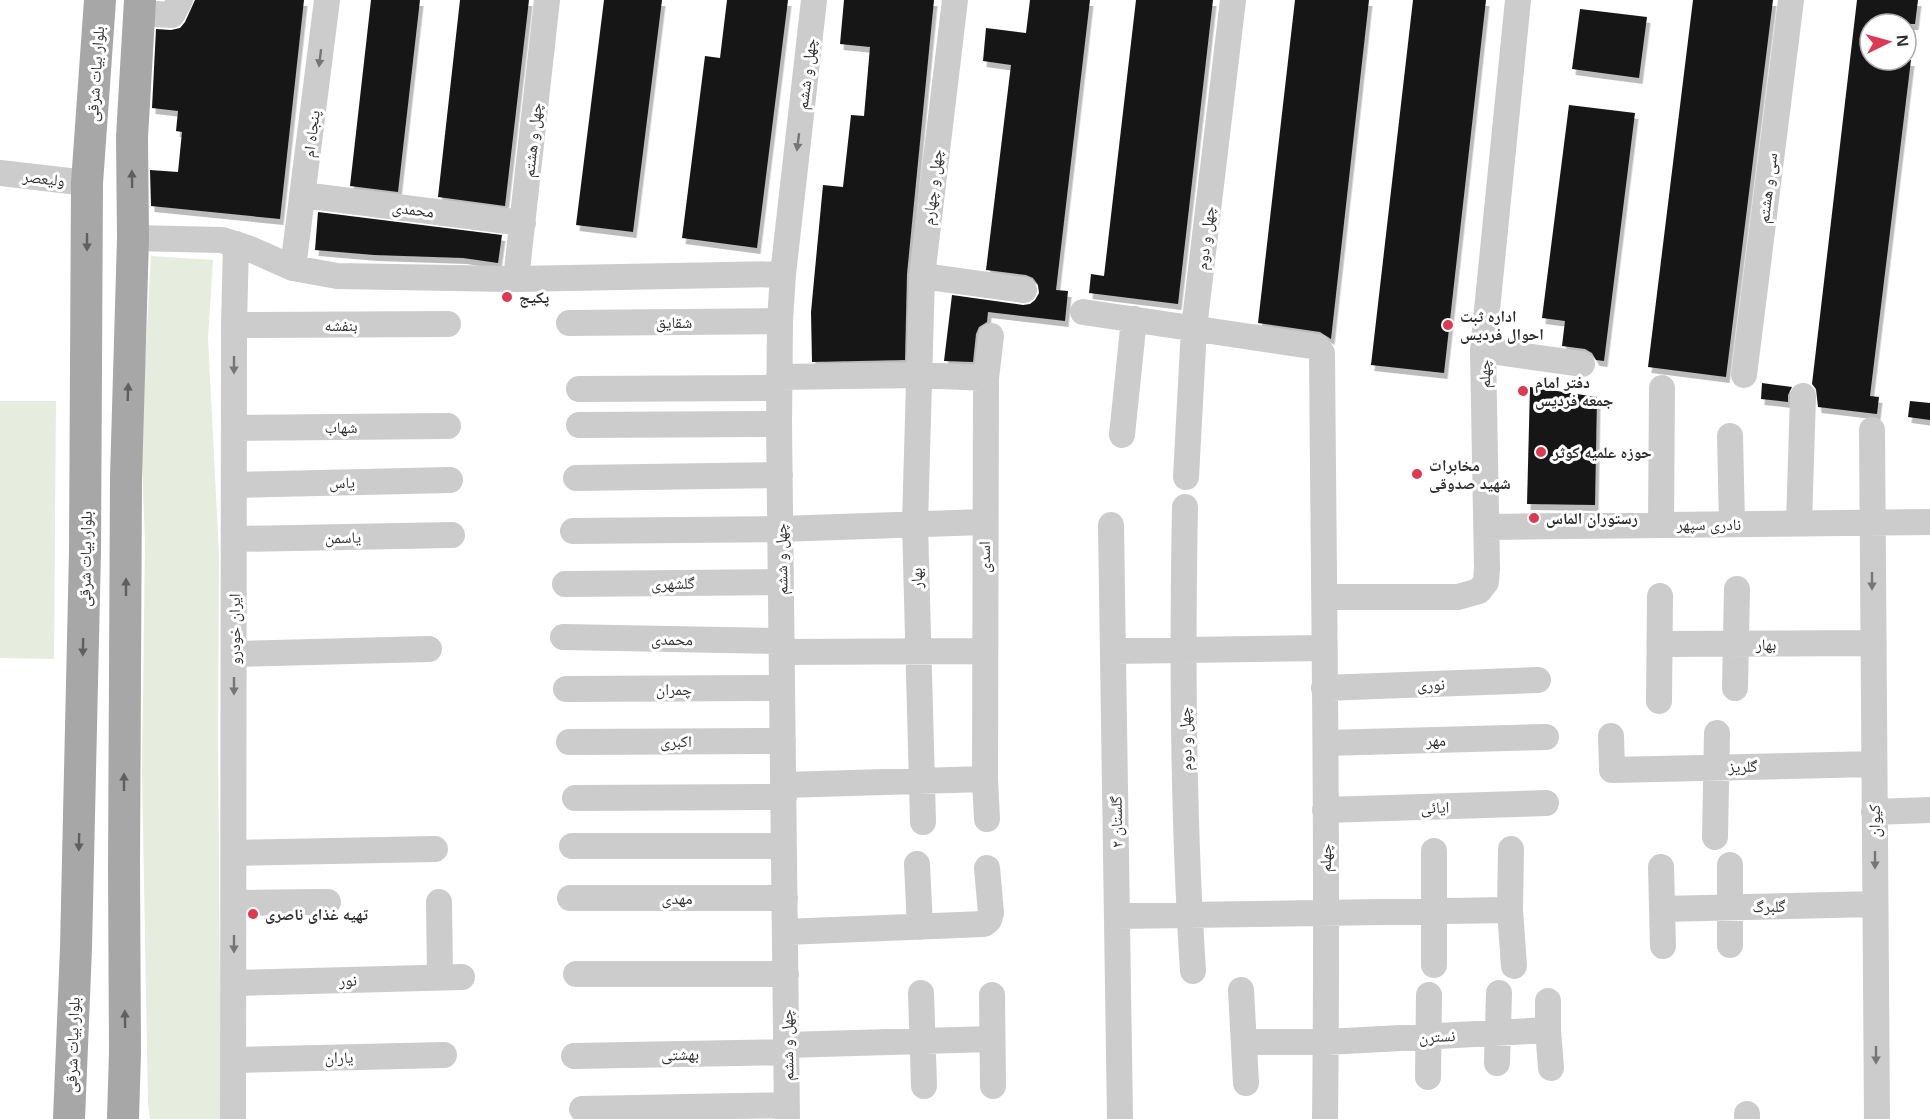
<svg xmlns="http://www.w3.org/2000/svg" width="1930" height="1119" font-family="Helvetica,'Noto Naskh Arabic',sans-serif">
<defs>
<filter id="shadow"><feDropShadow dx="3.5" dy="6" stdDeviation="0" flood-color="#0004"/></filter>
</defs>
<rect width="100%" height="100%" fill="#fff"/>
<!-- green -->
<path fill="#e6ecde" d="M151,256L213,260L208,338L219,554L218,740L221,1119H150L148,1103L142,773L145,542L141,434Z
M0,401H56L54,659L0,658Z"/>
<!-- building -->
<path fill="#161616" filter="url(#shadow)" d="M195,0H304L280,219L151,206L150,170L178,172L182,132L176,131L178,111L152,108L156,29L171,30L180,28L185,22Z
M371,0H420L398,192L350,186Z
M460,0H529L505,206L438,197Z
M604,0H662L633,232L576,225Z
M727,0H788L757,248L682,238L705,56L720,58Z
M844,0H934L907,274L905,360L812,362L811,312L823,185L843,187L851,115L864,116L870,47L840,44Z
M1030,0H1090L1056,290L1068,291L1065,321L988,312L987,322L979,327L976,334L973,362L944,361L952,295L1023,305L1030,304L1035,300L1039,293L1038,285L1033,278L1026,275L986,270L1011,65L983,61L986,28L1026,33Z
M1136,0H1213L1178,304L1089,293L1091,274L1104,276Z
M1295,0H1369L1331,339L1320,332L1258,323Z
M1413,0H1486L1444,373L1371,365Z
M1693,0H1773L1726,377L1648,367Z
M1857,0H1918L1915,24H1870V60H1911L1870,396L1879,397L1877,414L1818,407L1816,389L1812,384Z
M1580,9L1647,17L1639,78L1572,69Z
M1569,105L1635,113L1604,361L1596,360L1592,353L1585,349L1562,346L1565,321L1542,318Z
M318,212L502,235L498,263L463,258L374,255L315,250Z
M1762,383L1792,387L1788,395V402L1761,399Z
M1530,387L1597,397L1595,505L1527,504Z
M1910,401L1930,403V420L1908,417Z"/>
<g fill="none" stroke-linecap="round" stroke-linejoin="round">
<!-- minor -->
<path stroke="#ccc" stroke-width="26" d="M139,13L172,15L180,0
M0,173L87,183
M303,195L523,223
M133,238L222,240L250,249L293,268L337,276L516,279L783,274
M293,268L327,0
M922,276L1024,290
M516,279L547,0
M1083,312L1318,347L1322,353C1324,609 1328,864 1325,1119
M569,323L780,321
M234,325L448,324
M1483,350L1582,364
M1744,375L1791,0
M779,377L919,375L986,378
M579,389L779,388
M579,425L779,424
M234,428L448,426
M1872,430L1877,1119
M1122,435L1134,319
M1730,436L1732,524
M1186,477L1194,328L1233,0
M576,478L780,475
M234,485L450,480
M1185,507C1182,662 1183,817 1193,971
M1799,523L1803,396
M1661,524L1662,388
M1111,525L1120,1119
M1487,527L1930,522
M573,531L780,529L984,522
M234,539L452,535
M565,584L781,582
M1324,597H1458L1479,591L1486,582L1487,568L1483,350L1518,0
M563,637L782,641
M1660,644L1873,643
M1113,651L1323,648
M782,652L984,651
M234,654L429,649
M1324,688L1538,680
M1735,688L1737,589
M566,689L782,688
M1659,701L1660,596
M1611,736L1612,770L1874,764
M569,742L783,741
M1326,743L1546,737
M784,785L985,779
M575,798L784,797
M1325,810L1546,803
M1874,812L1930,810
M987,819L985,779L986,378L991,336
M923,822L915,524L922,276L955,0
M1715,837L1717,733
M572,846H784
M1511,849L1510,910L1514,966
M234,853L435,849
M917,864L920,927
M1730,865V945
M1661,867L1663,946
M570,898H785
M439,902L440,977
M234,903L328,902
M1662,909L1875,904
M1117,916L1510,910
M785,932L984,924L989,920L991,913L987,868
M1434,965V851
M576,974H786
M234,983L462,977
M1241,990L1246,1083
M921,993L924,1086
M992,995L993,1086
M1548,1001V1030L1551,1068
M1244,1042H1326L1548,1030
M787,1045L991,1039
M574,1056L787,1052
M233,1060L444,1055
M1497,1063L1499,993
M1428,1077L1429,995
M582,1109L787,1105
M233,1119L234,325L236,244
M787,1119L779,424L780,321L783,274L814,0
M1747,1119V1114"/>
<!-- major -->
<path stroke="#a7a7a7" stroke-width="32" d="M69,1119L76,948L85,551L87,183L100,0
M123,1119L125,1052L124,870L126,478L133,238L132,137L140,0"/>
</g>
<!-- one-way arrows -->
<defs><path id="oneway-solid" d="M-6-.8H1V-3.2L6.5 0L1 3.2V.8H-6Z" transform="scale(1.5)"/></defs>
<g fill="#767676">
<use href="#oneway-solid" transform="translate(320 58) rotate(97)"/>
<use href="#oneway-solid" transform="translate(798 142) rotate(97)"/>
<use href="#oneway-solid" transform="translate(234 365) rotate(90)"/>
<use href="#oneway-solid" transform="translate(1872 581) rotate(90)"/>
<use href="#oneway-solid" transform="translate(234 686) rotate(90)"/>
<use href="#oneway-solid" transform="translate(1875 860) rotate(90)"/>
<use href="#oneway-solid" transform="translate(234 944) rotate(90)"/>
<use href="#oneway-solid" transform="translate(1876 1055) rotate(90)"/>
</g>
<g fill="#5f5f5f">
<use href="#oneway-solid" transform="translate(132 179) rotate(-91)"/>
<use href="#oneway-solid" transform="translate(87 242) rotate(90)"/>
<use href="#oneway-solid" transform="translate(128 392) rotate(-88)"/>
<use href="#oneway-solid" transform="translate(126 587) rotate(-90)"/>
<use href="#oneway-solid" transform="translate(83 647) rotate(91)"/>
<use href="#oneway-solid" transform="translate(124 782) rotate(-90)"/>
<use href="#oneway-solid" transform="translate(79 842) rotate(91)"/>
<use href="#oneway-solid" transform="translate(125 1019) rotate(-91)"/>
</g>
<!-- markers -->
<g fill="#dd3a52" stroke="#fff" stroke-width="2">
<circle cx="507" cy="297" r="6"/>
<circle cx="1448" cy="325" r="6"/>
<circle cx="1523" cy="391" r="6"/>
<circle cx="1541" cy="452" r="6"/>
<circle cx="1417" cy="474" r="6"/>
<circle cx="1534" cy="518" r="6"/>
<circle cx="253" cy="914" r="6"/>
</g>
<g text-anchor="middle" stroke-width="6" stroke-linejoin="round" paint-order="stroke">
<!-- street labels -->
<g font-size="16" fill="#2f2f2f" stroke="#fff">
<text transform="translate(95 74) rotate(-86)" y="6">بلوار بیات شرقی</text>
<text transform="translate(806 74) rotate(-83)" y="6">چهل و ششم</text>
<text transform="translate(311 134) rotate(-83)" y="6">پنجاه ام</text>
<text transform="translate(532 140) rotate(-84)" y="6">چهل و هشتم</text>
<text transform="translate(44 178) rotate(7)" y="6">ولیعصر</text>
<text transform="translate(932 187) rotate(-83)" y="6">چهل و چهارم</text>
<text transform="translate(1767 188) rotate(-83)" y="6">سی و هشتم</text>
<text transform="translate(413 209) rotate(7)" y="6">محمدی</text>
<text transform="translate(1205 238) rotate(-83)" y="6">چهل و دوم</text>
<text x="674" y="328">شقایق</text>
<text x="341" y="331">بنفشه</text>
<text transform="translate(1484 374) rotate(-91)" y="6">چهلم</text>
<text x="341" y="433">شهاب</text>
<text transform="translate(342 482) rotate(-1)" y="6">یاس</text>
<text x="1709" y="530">نادری سپهر</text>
<text transform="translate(343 537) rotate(-1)" y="6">یاسمن</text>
<text transform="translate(984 557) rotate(-90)" y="6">اسدی</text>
<text transform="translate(85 559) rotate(-89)" y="6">بلوار بیات شرقی</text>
<text transform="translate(781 559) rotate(-91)" y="6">چهل و ششم</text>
<text transform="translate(916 578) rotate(-91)" y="6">بهار</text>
<text transform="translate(673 583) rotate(-1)" y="6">گلشهری</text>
<text transform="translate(234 629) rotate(-90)" y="6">ایران خودرو</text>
<text transform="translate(672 639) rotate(1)" y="6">محمدی</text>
<text x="1766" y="650">بهار</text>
<text transform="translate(1431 684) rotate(-2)" y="6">نوری</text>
<text x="674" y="695">چمران</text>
<text transform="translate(1185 739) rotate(-92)" y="6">چهل و دوم</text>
<text transform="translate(1436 740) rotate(-2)" y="6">مهر</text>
<text x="676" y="747">اکبری</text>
<text transform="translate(1743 766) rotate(-1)" y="6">گلریز</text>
<text transform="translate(1435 807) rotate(-2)" y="6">ایائی</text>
<text transform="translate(1874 821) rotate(-90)" y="6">کیوان</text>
<text transform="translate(1116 822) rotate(-91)" y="6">گلستان ۲</text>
<text transform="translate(1325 858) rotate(-90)" y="6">چهلم</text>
<text x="677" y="904">مهدی</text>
<text transform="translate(1769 906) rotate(-1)" y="6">گلبرگ</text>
<text transform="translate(348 980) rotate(-2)" y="6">نور</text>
<text transform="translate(1437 1036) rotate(-3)" y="6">نسترن</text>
<text transform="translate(72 1045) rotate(-88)" y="6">بلوار بیات شرقی</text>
<text transform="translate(787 1045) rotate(-91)" y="6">چهل و ششم</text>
<text transform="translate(680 1054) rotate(-1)" y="6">بهشتی</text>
<text transform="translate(339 1057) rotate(-1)" y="6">یاران</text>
</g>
<!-- poi labels -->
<g font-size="16" font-weight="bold" fill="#2f2f2f" stroke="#fff" text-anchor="start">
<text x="519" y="303">پکیج</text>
<text x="1460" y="322">اداره ثبت<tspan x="1460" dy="18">احوال فردیس</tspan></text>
<text x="1535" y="388">دفتر امام<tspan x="1535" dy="18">جمعه فردیس</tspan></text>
<text x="1553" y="458">حوزه علمیه کوثر</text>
<text x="1429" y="471">مخابرات<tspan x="1429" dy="18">شهید صدوقی</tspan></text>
<text x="1546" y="524">رستوران الماس</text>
<text x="265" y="920">تهیه غذای ناصری</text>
</g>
</g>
<!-- north arrow -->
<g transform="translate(1888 42) rotate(85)"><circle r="28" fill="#ffffff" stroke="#acacac" stroke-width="1.5"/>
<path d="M0-4.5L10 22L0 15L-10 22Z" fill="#dd3a52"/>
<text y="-9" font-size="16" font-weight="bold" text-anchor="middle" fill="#2f2f2f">N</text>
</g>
</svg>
